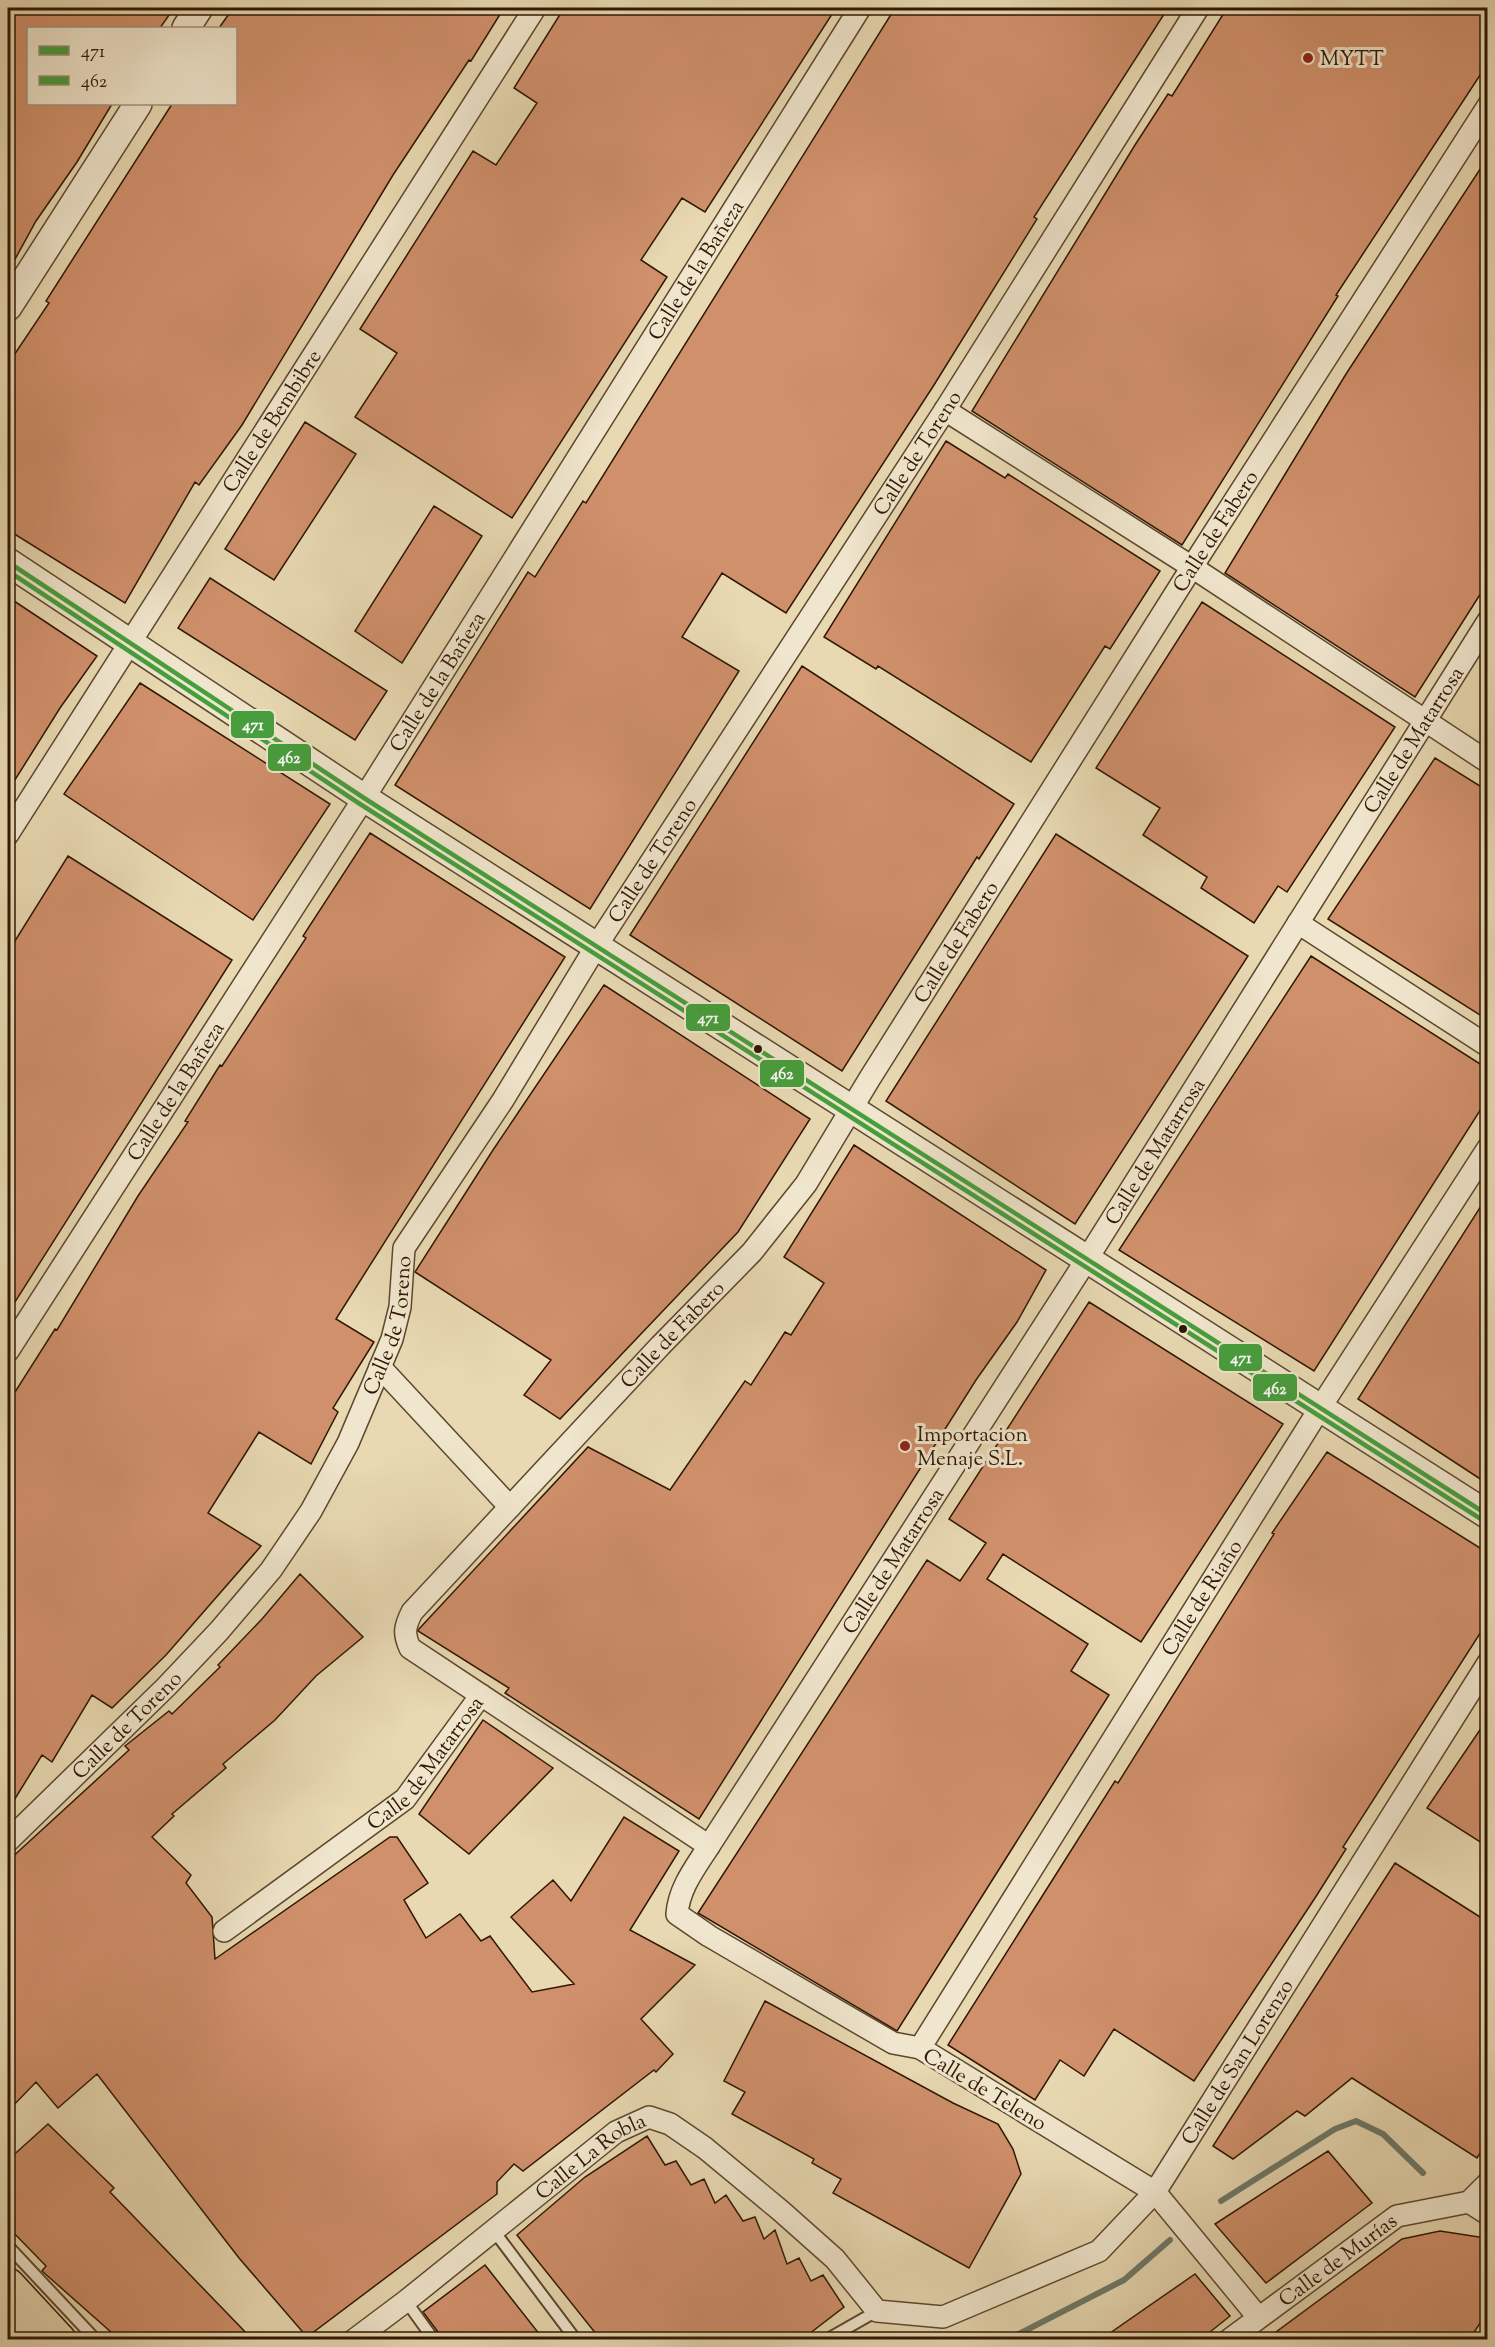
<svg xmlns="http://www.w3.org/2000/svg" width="1495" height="2347" font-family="'Sorts Mill Goudy',serif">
<rect width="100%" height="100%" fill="#e8d9b2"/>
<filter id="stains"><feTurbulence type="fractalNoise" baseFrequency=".00333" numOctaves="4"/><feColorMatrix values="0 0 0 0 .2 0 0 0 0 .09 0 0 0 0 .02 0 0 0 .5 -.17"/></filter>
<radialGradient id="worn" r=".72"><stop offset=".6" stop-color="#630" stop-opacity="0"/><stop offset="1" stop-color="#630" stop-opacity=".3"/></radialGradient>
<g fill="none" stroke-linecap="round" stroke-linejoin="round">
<!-- stream -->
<path stroke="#6d7969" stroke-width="6" d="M1221,2201L1335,2129L1356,2121L1383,2134L1423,2173
M1007,2340L1124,2280L1170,2240"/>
</g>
<!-- building -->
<path fill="#d0906c" stroke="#2f1702" stroke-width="1.5" d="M8,8H174L160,28H28V104H112L77,162L36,221L8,272Z
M233,8H504L471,61L469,60L393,175L242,425L199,485L195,482L125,603L8,530V364L49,303L46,301L172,104H236V28H219Z
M564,8H836L705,212L682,198L641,260L667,277L512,518L355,417L397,353L360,329L473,151L496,165L537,103L514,88Z
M895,8H1168L1034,217L1037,219L934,385L786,613L722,573L682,637L739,671L590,909L395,785L528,572L535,577L583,501L586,503Z
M1227,8H1488V63L1336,295L1338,296L1182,545L972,411L1135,145L1168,94L1172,96Z
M1488,157V582L1415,697L1225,573L1346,374Z
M305,422L356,454L274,580L225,549Z
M946,441L1005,478L1008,474L1160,571L1110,649L1105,646L1031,762L878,666L876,669L824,637Z
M434,506L482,536L402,663L355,631Z
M210,578L387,691L355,740L178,628Z
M8,597L97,656L60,708L8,791Z
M1202,602L1395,727L1287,892L1278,886L1254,923L1201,888L1207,877L1143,835L1160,808L1096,768Z
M802,666L1014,804L979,859L977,857L842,1071L630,935Z
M140,683L330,804L253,920L64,794Z
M1435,758L1488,791V1020L1328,919Z
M370,833L565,957L336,1319L374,1342L333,1408L338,1412L311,1464L259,1432L208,1513L261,1546L166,1655L112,1708L92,1695L52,1762L42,1755L8,1810V1403L55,1329L57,1330L138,1196L188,1122L185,1121L220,1065L222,1066L306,938L303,936Z
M1056,834L1248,956L1075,1224L886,1101Z
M68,856L232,960L8,1313V952Z
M1311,956L1488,1069V1098L1314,1371L1119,1250Z
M604,985L810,1119L738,1232L560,1419L524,1395L551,1360L415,1272L493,1150Z
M854,1145L1046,1270L1017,1322L976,1380L699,1819L505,1693L509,1688L418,1631L419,1629L588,1447L670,1490L745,1381L751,1385L785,1332L791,1335L824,1283L784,1257Z
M1488,1195V1484L1358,1399Z
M1089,1302L1283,1424L1141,1642L1003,1554L987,1579L1088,1644L1071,1671L1109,1695L897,2031L698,1913L927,1560L960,1581L986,1543L949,1519Z
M1327,1452L1488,1553V1621L1343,1847L1346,1849L1315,1898L1194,2081L1114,2029L1084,2076L1060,2060L1035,2100L948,2045L1115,1781L1118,1783L1274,1534L1272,1533Z
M300,1574L363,1637L316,1676L275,1720L223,1764L226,1768L172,1814L174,1816L152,1837L191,1875L186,1883L212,1917L215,1959L390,1837H397L428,1883L404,1900L426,1938L460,1914L481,1941L490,1936L532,1992L574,1984L511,1917L553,1880L571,1901L624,1817L679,1851L630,1930L695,1965L641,2019L673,2054L656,2072L654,2070L523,2171L514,2164L497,2182V2194L307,2337L239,2258L97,2074L58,2108L36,2082L8,2111V1861L129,1750L125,1746L169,1711L172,1714L220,1667L218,1665L262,1619Z
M1488,1718V1847L1427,1808Z
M483,1720L553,1768L469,1854L419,1814Z
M1395,1863L1488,1922V2141L1477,2158L1352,2078L1305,2116L1297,2111L1233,2159L1213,2146Z
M765,2001L953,2103L998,2124L1013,2149L1021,2174L969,2268L833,2193L841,2179L812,2163L814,2159L732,2114L745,2092L724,2081Z
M48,2124L114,2188L110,2192L253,2340H120L42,2271L46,2266L8,2227V2160Z
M647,2136L665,2165L676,2161L691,2185L704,2179L715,2203L726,2195L743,2221L755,2217L764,2239L775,2230L787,2264L799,2258L811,2281L823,2275L844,2307L801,2340H601L517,2235L585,2177Z
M1328,2151L1372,2203L1266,2283L1215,2224Z
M1440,2231L1479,2237L1488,2241V2311L1469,2340H1265L1402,2239Z
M485,2265L544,2340H444L423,2312Z
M1195,2274L1230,2316L1200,2340H1100Z"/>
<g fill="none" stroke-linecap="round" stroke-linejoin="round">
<!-- service casing -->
<g stroke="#5d482e" stroke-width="14">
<path id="service" d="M494,2231L576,2340
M8,2246L96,2340
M406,2301L434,2340
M826,2340L877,2311
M1484,2340L1488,2335"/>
</g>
<!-- minor casing -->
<g stroke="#5d482e" stroke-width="24">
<g id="minor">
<path d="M945,410L1192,567L1488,762"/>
<path id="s1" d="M8,834L535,8"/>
<path d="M1298,923L1488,1046"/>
<path id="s2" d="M8,1351L364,798L860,8"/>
<path d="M380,1367L510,1507"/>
<path id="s3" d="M8,1841L166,1687L219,1631L271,1570L311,1511L348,1443L392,1339L400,1307L404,1248L503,1100L597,945L945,410L1198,8"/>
<path id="s4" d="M709,1846L410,1648C403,1633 405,1626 412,1612L660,1346L752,1252L806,1184L870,1078L1192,567L1488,106"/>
<path id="s5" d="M224,1931L405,1799L481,1695"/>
<path id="s6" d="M920,2048L1320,1408L1488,1148"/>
<path d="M1469,2202L1488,2183"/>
<path id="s7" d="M1258,2317L1155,2192L920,2048L893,2043L709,1936L677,1914C679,1888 695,1868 709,1846L1087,1259L1488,621"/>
<path id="s8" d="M354,2340L406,2301L616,2132L649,2117L670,2124L705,2148L781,2211L835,2259L877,2311L943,2317L1099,2251L1155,2192L1488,1663"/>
<path id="s9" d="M1229,2340L1397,2216L1469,2202L1488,2214"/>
</g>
</g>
<!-- tertiary casing -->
<g stroke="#5d482e" stroke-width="30">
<path id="tertiary" d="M186,28L199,8
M8,307L138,104
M8,562L364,798L1488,1515"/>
</g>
<!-- primary casing -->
<g stroke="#2f1702" stroke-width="36">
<path id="primary" d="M8,2285L59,2340
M8,2326L21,2340"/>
</g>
<!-- service -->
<use href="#service" stroke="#f0e6cd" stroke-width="10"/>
<!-- minor -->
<use href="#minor" stroke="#f0e6cd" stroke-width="21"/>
<!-- tertiary -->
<use href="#tertiary" stroke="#f0e6cd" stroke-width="27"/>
<!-- primary -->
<use href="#primary" stroke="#e8d9b2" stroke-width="33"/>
<!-- bus-1 casing -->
<g stroke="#f0e6cd" stroke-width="9">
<path id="bus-1" d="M8,562L364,798L1488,1515"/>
</g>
<!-- bus-2 casing -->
<g stroke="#f0e6cd" stroke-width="9">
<path id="bus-2" d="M8,571L360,804L1484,1521"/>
</g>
<!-- bus-1 -->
<use href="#bus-1" stroke="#469f3d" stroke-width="4.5"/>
<!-- bus-2 -->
<use href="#bus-2" stroke="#469f3d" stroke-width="4.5"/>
</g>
<!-- markers -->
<g fill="#8f2418" stroke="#f0e6cd" stroke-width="2">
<circle cx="1308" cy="58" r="6"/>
<circle cx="905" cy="1446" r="6"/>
</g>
<g fill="#2f1702" stroke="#f0e6cd" stroke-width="2">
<circle cx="758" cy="1049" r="5"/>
<circle cx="1183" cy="1329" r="5"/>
</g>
<g text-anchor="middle" stroke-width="6" stroke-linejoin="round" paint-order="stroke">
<!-- poi labels -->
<g font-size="21" fill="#2f1702" stroke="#f0e6cd" text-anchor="start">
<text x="1320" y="65">MYTT</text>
<text x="917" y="1441">Importacion<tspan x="917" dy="24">Menaje S.L.</tspan></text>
</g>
<!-- street labels -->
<g font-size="21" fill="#2f1702" stroke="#f0e6cd">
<text dy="7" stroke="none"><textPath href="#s2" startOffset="1281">Calle de la Bañeza</textPath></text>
<text dy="7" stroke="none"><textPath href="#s1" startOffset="490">Calle de Bembibre</textPath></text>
<text dy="7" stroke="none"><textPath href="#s3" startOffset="1678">Calle de Toreno</textPath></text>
<text dy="7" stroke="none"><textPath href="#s4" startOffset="1749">Calle de Fabero</textPath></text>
<text dy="7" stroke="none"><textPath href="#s2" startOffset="795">Calle de la Bañeza</textPath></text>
<text dy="7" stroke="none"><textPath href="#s7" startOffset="2104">Calle de Matarrosa</textPath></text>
<text dy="7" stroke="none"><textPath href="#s3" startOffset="1192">Calle de Toreno</textPath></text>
<text dy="7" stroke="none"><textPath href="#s4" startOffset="1263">Calle de Fabero</textPath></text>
<text dy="7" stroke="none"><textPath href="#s2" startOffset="309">Calle de la Bañeza</textPath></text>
<text dy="7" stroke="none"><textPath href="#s7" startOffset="1618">Calle de Matarrosa</textPath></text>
<text dy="7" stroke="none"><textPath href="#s3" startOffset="652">Calle de Toreno</textPath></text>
<text dy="7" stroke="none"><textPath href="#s4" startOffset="777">Calle de Fabero</textPath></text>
<text dy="7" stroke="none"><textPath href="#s7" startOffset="1132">Calle de Matarrosa</textPath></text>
<text dy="7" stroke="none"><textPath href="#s6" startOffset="531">Calle de Riaño</textPath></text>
<text dy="7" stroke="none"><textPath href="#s3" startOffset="166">Calle de Toreno</textPath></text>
<text dy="7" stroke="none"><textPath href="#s5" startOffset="264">Calle de Matarrosa</textPath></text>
<text dy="7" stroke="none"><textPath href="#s8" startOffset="1144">Calle de San Lorenzo</textPath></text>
<text transform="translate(985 2089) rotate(31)" y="7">Calle de Teleno</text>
<text dy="7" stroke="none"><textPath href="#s8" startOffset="300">Calle La Robla</textPath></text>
<text dy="7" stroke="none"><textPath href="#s9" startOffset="135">Calle de Murías</textPath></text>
</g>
</g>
<g stroke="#f0e6cd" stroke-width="2">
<rect x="230" y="710" width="45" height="29" rx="6" fill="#469f3d"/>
<rect x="267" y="743" width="45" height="29" rx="6" fill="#469f3d"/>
<rect x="685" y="1003" width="46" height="29" rx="6" fill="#469f3d"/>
<rect x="759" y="1059" width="46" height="29" rx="6" fill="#469f3d"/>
<rect x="1218" y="1343" width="45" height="29" rx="6" fill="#469f3d"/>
<rect x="1252" y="1373" width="46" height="29" rx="6" fill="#469f3d"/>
</g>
<g font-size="16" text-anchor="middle" font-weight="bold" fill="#fff">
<text x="253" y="730">471</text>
<text x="289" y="763">462</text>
<text x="708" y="1023">471</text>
<text x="782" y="1079">462</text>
<text x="1241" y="1363">471</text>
<text x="1275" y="1394">462</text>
</g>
<!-- margin -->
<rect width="1495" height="2347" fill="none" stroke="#e8d9b2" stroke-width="30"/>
<rect x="9" y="9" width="1477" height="2329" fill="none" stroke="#2f1702" stroke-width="3"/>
<rect x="15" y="15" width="1465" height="2317" fill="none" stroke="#2f1702" stroke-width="1.5"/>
<!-- legend -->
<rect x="27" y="27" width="210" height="78" fill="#f0e6cd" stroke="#a3937c" stroke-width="1.5"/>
<rect x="39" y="46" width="30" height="9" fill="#469f3d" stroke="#a3937c" stroke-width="1.5"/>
<text x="81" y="57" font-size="18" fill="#2f1702">471</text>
<rect x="39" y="76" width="30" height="9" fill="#469f3d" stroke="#a3937c" stroke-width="1.5"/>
<text x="81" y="87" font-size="18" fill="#2f1702">462</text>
<rect width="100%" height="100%" filter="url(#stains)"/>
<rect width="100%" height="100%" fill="url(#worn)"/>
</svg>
